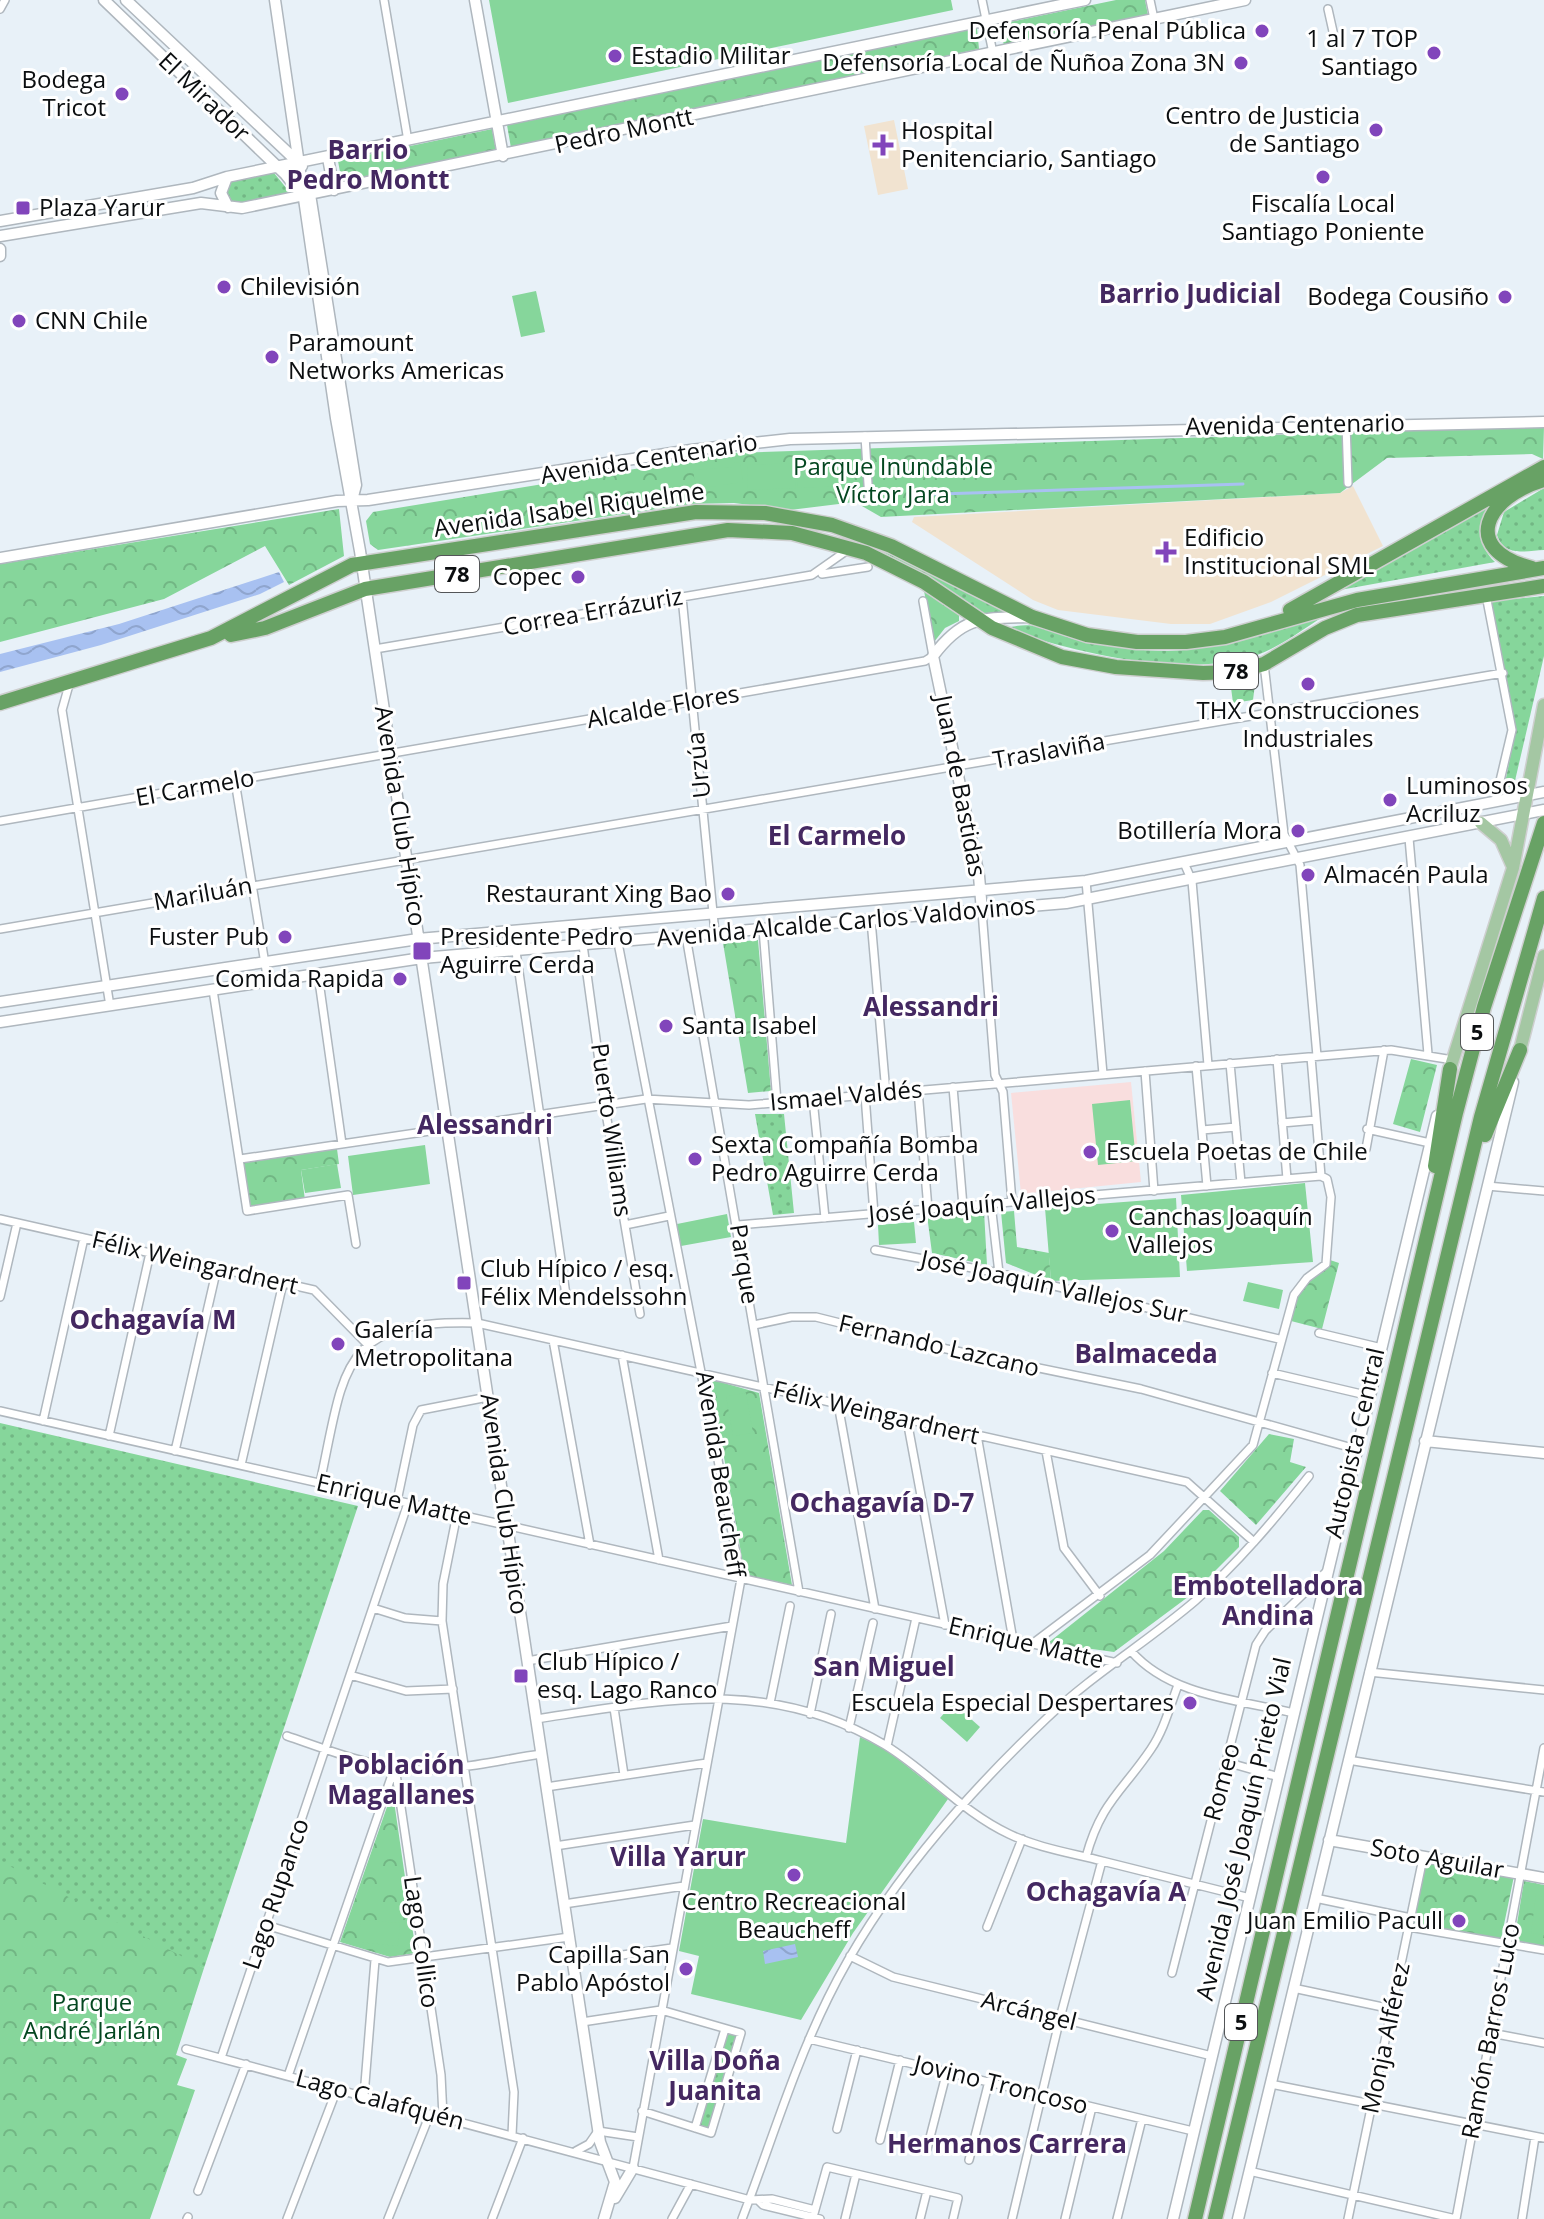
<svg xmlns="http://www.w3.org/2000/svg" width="1544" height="2219" font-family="'Open Sans',sans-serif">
<defs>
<pattern id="grass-dots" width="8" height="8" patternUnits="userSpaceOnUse" patternTransform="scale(2)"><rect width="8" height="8" fill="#86d69b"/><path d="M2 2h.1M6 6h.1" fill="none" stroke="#72b684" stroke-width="1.8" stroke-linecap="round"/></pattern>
<pattern id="forest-crowns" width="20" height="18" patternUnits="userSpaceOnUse" patternTransform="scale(2)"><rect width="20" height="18" fill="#86d69b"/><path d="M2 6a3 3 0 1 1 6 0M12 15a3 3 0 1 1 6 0" fill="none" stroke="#72b684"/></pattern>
<pattern id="water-waves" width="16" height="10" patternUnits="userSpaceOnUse" patternTransform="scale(2)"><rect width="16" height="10" fill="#a8c1f1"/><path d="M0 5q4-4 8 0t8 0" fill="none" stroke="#8fa5ce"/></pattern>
</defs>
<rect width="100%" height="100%" fill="#e8f1f8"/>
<!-- education -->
<path fill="#f9dede" d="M1131,1082L1141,1182L1021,1194L1011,1093Z"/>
<!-- medical -->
<path fill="#f1e3d0" d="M894,120L908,189L878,195L864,126Z
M1353,486L1383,546L1271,602L1210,624H1171L1058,610L1033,600L912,522L914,517L1340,493Z"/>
<!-- grass -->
<path fill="url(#grass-dots)" d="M274,173L292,195L234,206L226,200L227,186L231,182Z
M1544,488V550C1525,551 1504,557 1497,535L1504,512Z
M1494,501C1477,520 1476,544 1495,562L1340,590Z
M873,547L892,554L1009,613L981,614L915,569Z
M1544,596V656L1514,785L1504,788L1515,733L1491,601Z
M1336,609C1309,624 1285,645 1257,655C1189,679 1072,653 1006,628C1041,619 1050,634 1082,641C1110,647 1140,651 1168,651C1224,649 1282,625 1336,609Z
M755,1114H784L794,1213L773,1215Z
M0,1423L358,1506L204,1968L0,1887Z
M727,2033L737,2036L708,2130L698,2127Z"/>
<!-- forest -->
<path fill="url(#forest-crowns)" d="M1116,0H1145L1148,15L1004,46L1000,24Z
M977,28L979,49L511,148L507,125Z
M492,129L496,151L342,183L338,161Z
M1544,426L1543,459L1532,454L1387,458L1340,493L881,517L855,502L790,510L734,503L691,504L378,550L370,544L366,521L373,512L732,453Z
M339,509L344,556L289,585L265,546L164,599L0,642V564Z
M924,591L959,615V621L945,628L934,642Z
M1256,676L1253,700L1233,703L1230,680Z
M758,940L771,1091L748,1093L723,943Z
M1411,1059L1437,1065L1420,1132L1393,1124Z
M337,1149L339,1164L301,1170L305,1200L249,1209L243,1163Z
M984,1211L987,1265L932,1253L927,1215Z
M1014,1211L1017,1247L1049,1253L1051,1281L1006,1263L1001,1212Z
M1330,1260L1339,1263L1322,1329L1291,1321L1300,1288Z
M710,1379L759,1393L792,1585L745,1575Z
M1269,1434L1294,1439L1290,1462L1306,1467L1256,1525L1220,1491Z
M1203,1510H1209L1239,1537V1547L1192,1594L1114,1652L1048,1643L1164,1551Z
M389,1801H394L416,1953L390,1957L340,1942Z
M1424,1860L1514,1876L1500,1944L1411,1925Z
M0,1861L204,1968L176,2055L187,2059L177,2085L195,2090L150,2219H0Z
M1524,1881L1544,1885V1946L1514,1942Z"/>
<!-- pitch -->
<path fill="#86d69b" d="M489,0H951L953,10L508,103Z
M536,291L545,332L521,337L512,296Z
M841,461L843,486L798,488L797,463Z
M740,462L743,482L696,489L693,470L734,467V463Z
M795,463L796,488L748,490L747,465Z
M1130,1100L1136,1161L1098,1165L1092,1104Z
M425,1145L430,1184L353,1195L348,1156Z
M337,1164L341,1188L305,1193L301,1170Z
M1305,1183L1313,1262L1187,1271L1181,1195Z
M1176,1198L1180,1277L1051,1281L1045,1208Z
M727,1214L731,1237L681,1246L677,1224Z
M914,1222L916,1243L879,1245L878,1225Z
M1248,1282L1283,1290L1279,1309L1243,1301Z
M746,1393L753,1433L733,1436L726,1396Z
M953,1703L980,1727L967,1742L940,1718Z
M860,1737L887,1750L948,1799L853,1933L801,2020L691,1994L699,1956L679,1951L703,1819L846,1843Z
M1536,1895L1544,1897V1935L1531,1933Z
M361,1920L400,1923L398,1946L358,1942Z"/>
<!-- water -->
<path fill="url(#water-waves)" d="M279,572L284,582L260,594L101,645L0,672V654L119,624Z
M795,1944L798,1957L765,1964L763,1951Z"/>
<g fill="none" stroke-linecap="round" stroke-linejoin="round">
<!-- stream -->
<path stroke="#a8c1f1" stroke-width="3" d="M908,495L1243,484"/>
<!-- street casing -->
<g stroke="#afb7be" stroke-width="10">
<path id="street" d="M384,0L408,141
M982,0L993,53
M1150,0L1154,19
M0,9L5,0
M1328,9L1336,45
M1346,424L1348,483
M865,436L869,500
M822,574L868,567
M1486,595L1512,730L1495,802
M682,597L715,933
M375,649L812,575L849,549
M1264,664L1284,834L1300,865L1317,1056
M69,685L62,710L110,1006
M235,781L268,982
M0,821L925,661L933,656L923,601
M1409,838L1428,1054
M1185,865L1192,881L1208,1065
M1086,881L1103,1074
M982,911L995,1075L1003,1092L1012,1202
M871,920L886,1093
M614,922L741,1579L633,2168
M0,929L1503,673
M763,929L777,1102
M513,931L566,1295
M686,936L799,1592
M583,945L607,1119L640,1314
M318,974L342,1144
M213,990L247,1211L348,1195L356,1244
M1311,1057L1321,1176
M1277,1059L1287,1179
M1230,1063L1241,1183
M1196,1066L1207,1186
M1145,1071L1154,1191
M953,1087L963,1206
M918,1090L928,1209
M865,1095L874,1214
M813,1099L825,1218
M1282,1123L1316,1120
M1367,1129L1430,1143
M1202,1130L1236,1127
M922,1143L957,1140
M1366,1149L1384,1050
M240,1159L646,1099L749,1105L1391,1050L1453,1060
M1487,1186L1544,1191
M991,1204L999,1273
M0,1219L314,1290L368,1345
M625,1225L669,1216
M738,1225L1321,1176L1327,1179L1331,1197L1326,1264L1307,1278L1294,1295L1253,1445L1150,1555L1032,1644
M875,1250L999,1273L1279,1339
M0,1297L17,1223
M754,1325L791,1317H816L932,1346L1141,1389L1356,1449
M1319,1333L1382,1348
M553,1340L590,1545
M622,1355L659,1560
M1272,1373L1370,1396
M838,1404L875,1609
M0,1411L1117,1663
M907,1420L945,1625
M43,1421L84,1238
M977,1435L1013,1640
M109,1436L150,1253
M175,1451L217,1268
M1046,1451L1064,1548L1100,1596
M241,1465L283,1283
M320,1483C345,1367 339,1319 477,1323L1187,1482L1254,1542
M397,1501L413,1425L421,1410L488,1397
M457,1514L443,1584L442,1621L514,2092L512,2135
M373,1608L405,1618L442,1621
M1131,1651C1170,1696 1239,1700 1294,1713
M527,1661L732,1626
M1369,1672L1544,1690
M350,1675L406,1691L453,1689
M770,1703L790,1606
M614,1708L624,1775
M810,1714L831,1614
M536,1719C661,1700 769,1676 885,1745C929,1772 962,1812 1009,1834C1038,1848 1071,1853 1102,1861C1151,1873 1201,1886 1250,1898
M849,1728L873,1623
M287,1736C325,1749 365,1765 406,1769C450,1773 498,1760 541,1754
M887,1746L916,1618
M1348,1760L1544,1792
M1226,1762L1279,1777
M395,1767L441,2075L443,2117
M546,1787L707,1763
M555,1846L695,1825
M1086,1857C1101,1802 1122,1792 1151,1749C1164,1730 1170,1706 1178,1685
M1315,1898L1411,1918
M564,1904L684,1886
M266,1925L388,1962L569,1937
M987,1927L1022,1839
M1409,1927L1544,1950
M850,1956L893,1977L1212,2056
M573,1962L672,1948
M1172,1973L1256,1645L1265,1631L1326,1572
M1293,1988L1392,2009
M582,2022L661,2010L741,2033L711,2133L642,2111
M1491,2033L1544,2043
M809,2039L1193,2131
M186,2049L750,2200L772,2199L815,2210
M221,2058L408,1503
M288,2076L394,1769
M1270,2084L1544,2138
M364,2096L375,1960
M695,2128L725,2029
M837,2129L857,2050
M880,2140L900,2060
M927,2149L947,2071
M576,2151L589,2144L598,2131L638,2137
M969,2160L989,2081
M1249,2171L1456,2219
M198,2191L246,2064
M758,2200L763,2205L820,2219
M813,2217L827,2167L958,2198L953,2219
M187,2219L188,2217
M287,2219L337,2089
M388,2219L430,2114
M492,2219L523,2138
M672,2219L691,2184
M742,2219C770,2146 793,2069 828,1998C880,1892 962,1799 1047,1718C1092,1675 1147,1642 1195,1601C1238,1563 1274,1520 1309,1476
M845,2219L856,2174
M920,2219L927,2191
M1012,2219L1060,2018L1102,1861
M1065,2219L1092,2107
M1117,2219L1142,2119
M1348,2219L1423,1858
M1456,2219L1544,1748
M1522,2219L1535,2137"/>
</g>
<!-- secondary casing -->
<g stroke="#afb7be" stroke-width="13">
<path id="secondary" d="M104,0L285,174L301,194
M126,0L302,166
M275,0L336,418L360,551L600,2142L615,2182L604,2219
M475,0L503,156
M328,158L334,190
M227,177L221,193L228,207
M309,188L356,485L352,500
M0,221L193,188L227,177L1085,0
M0,236L201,203L242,208L1245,0
M0,249V256
M0,558L337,501L368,500L691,450L790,439L1544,422
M982,911L979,876L933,656C963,616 982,618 1029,617
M0,1002L418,939L1086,881L1544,792
M0,1022L422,958L1066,903L1544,810
M1425,1441L1544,1453
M1329,1840L1544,1878
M615,2198L633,2168
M1173,2219L1437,1116
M1238,2219L1513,1082"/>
</g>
<!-- primary casing -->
<g stroke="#cecfcf" stroke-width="15">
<path id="primary" d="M1481,823L1501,840L1513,867
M1520,1050L1544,956
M1450,1069L1513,868L1544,705"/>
</g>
<!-- highway casing -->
<g stroke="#cecfcf" stroke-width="17">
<path id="highway" d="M1532,568C1458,549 1487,496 1544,480
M1290,610L1544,467
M231,635L265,628L365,589L728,530L792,533L866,553L924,582L992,628L1062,657L1116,667L1203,673L1235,672L1264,664L1325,628L1357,615L1544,586
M0,703L211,638L352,565L696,512L765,513L832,525L891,546L1032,617L1087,635L1137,642H1186L1225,637L1357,600L1544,568
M1485,1135L1520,1050
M1435,1166L1450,1069
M1195,2219L1456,1113L1484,1007L1544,823
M1215,2219L1481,1117L1544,898"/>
</g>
<!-- street -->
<use href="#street" stroke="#fff" stroke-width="7"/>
<!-- secondary -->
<use href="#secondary" stroke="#fff" stroke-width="10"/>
<!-- primary -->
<use href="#primary" stroke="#a4c7a3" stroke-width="12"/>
<!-- highway -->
<use href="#highway" stroke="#68a265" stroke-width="14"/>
</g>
<!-- markers -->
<g fill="#8145bb" stroke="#fff" stroke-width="3">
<circle cx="1262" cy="31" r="8"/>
<circle cx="1434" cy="53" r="8"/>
<circle cx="615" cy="56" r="8"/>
<circle cx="1241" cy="63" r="8"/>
<circle cx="122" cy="94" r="8"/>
<circle cx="1376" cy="130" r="8"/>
<path d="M879 133h8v8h8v8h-8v8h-8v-8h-8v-8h8z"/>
<circle cx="1323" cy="177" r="8"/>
<rect x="15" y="200" width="16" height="16" rx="4"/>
<circle cx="224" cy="287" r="8"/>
<circle cx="1505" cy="297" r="8"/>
<circle cx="19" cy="321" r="8"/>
<circle cx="272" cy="357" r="8"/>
<path d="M1162 540h8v8h8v8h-8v8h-8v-8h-8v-8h8z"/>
<circle cx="578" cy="577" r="8"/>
<circle cx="1308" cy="684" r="8"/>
<circle cx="1390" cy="800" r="8"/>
<circle cx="1298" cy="831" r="8"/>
<circle cx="1308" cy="875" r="8"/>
<circle cx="728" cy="894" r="8"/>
<circle cx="285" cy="937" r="8"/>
<rect x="412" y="941" width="20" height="20" rx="4"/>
<circle cx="400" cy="979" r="8"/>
<circle cx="666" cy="1026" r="8"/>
<circle cx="1090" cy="1152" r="8"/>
<circle cx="695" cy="1159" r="8"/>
<circle cx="1112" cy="1231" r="8"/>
<rect x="456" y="1275" width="16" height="16" rx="4"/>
<circle cx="338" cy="1344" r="8"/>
<rect x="513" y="1668" width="16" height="16" rx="4"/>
<circle cx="1190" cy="1703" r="8"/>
<circle cx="794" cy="1875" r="8"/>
<circle cx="1459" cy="1921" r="8"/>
<circle cx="686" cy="1969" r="8"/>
</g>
<g text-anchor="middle" stroke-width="6" stroke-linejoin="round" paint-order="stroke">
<!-- shield labels -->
<g fill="#fff" stroke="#545658" stroke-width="2">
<rect x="435" y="556" width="44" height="36" rx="6"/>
<rect x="1214" y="653" width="44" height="36" rx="6"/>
<rect x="1461" y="1014" width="32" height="36" rx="6"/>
<rect x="1225" y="2004" width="32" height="36" rx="6"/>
</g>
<g font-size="22" font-weight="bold" fill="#0b0e10">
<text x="457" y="582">78</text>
<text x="1236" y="679">78</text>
<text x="1477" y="1040">5</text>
<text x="1241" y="2030">5</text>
</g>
<!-- poi labels -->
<g font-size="24" fill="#0b0e10" stroke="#fff" text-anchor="start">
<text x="1246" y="39" text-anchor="end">Defensoría Penal Pública</text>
<text x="1418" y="47" text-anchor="end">1 al 7 TOP<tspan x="1418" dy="28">Santiago</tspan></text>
<text x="631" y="64">Estadio Militar</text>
<text x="1225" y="71" text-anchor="end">Defensoría Local de Ñuñoa Zona 3N</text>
<text x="106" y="88" text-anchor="end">Bodega<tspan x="106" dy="28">Tricot</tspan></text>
<text x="1360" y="124" text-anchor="end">Centro de Justicia<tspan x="1360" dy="28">de Santiago</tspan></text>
<text x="901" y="139">Hospital<tspan x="901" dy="28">Penitenciario, Santiago</tspan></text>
<text x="1323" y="212" text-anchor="middle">Fiscalía Local<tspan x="1323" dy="28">Santiago Poniente</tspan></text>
<text x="39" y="216">Plaza Yarur</text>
<text x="240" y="295">Chilevisión</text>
<text x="1489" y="305" text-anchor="end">Bodega Cousiño</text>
<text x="35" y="329">CNN Chile</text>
<text x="288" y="351">Paramount<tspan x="288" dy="28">Networks Americas</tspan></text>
<text x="1184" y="546">Edificio<tspan x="1184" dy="28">Institucional SML</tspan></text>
<text x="562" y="585" text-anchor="end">Copec</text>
<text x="1308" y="719" text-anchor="middle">THX Construcciones<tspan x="1308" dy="28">Industriales</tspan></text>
<text x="1406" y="794">Luminosos<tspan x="1406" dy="28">Acriluz</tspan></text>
<text x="1282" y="839" text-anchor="end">Botillería Mora</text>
<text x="1324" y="883">Almacén Paula</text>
<text x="712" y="902" text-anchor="end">Restaurant Xing Bao</text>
<text x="269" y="945" text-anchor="end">Fuster Pub</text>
<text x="440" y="945">Presidente Pedro<tspan x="440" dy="28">Aguirre Cerda</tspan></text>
<text x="384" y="987" text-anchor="end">Comida Rapida</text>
<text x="682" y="1034">Santa Isabel</text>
<text x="711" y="1153">Sexta Compañía Bomba<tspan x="711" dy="28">Pedro Aguirre Cerda</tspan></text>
<text x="1106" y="1160">Escuela Poetas de Chile</text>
<text x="1128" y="1225">Canchas Joaquín<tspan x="1128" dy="28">Vallejos</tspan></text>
<text x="480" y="1277">Club Hípico / esq.<tspan x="480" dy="28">Félix Mendelssohn</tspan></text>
<text x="354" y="1338">Galería<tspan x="354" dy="28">Metropolitana</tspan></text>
<text x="537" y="1670">Club Hípico /<tspan x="537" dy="28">esq. Lago Ranco</tspan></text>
<text x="1174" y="1711" text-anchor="end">Escuela Especial Despertares</text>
<text x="794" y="1910" text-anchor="middle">Centro Recreacional<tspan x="794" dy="28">Beaucheff</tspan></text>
<text x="1443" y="1929" text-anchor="end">Juan Emilio Pacull</text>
<text x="670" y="1963" text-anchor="end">Capilla San<tspan x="670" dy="28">Pablo Apóstol</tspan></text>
</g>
<!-- street labels -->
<g font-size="24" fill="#0b0e10" stroke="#fff">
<text transform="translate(204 97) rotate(44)" y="8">El Mirador</text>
<text transform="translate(624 131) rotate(-12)" y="8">Pedro Montt</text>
<text transform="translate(1295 425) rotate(-1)" y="8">Avenida Centenario</text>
<text transform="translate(649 459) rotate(-9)" y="8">Avenida Centenario</text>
<text transform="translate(569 510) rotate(-8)" y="8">Avenida Isabel Riquelme</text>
<text transform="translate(593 612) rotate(-10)" y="8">Correa Errázuriz</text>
<text transform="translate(663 707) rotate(-10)" y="8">Alcalde Flores</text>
<text transform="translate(1049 751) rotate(-10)" y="8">Traslaviña</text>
<text transform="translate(699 765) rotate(-96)" y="8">Urzúa</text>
<text transform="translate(960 786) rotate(79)" y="8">Juan de Bastidas</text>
<text transform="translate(195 788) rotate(-10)" y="8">El Carmelo</text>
<text transform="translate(400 816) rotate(81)" y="8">Avenida Club Hípico</text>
<text transform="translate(203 894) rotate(-10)" y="8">Mariluán</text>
<text transform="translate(846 922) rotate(-5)" y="8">Avenida Alcalde Carlos Valdovinos</text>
<text transform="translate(846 1096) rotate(-5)" y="8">Ismael Valdés</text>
<text transform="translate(611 1130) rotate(82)" y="8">Puerto Williams</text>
<text transform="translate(982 1205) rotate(-5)" y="8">José Joaquín Vallejos</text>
<text transform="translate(195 1263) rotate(13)" y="8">Félix Weingardnert</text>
<text transform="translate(744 1264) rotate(81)" y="8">Parque</text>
<text transform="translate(1054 1287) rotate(12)" y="8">José Joaquín Vallejos Sur</text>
<text transform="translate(939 1346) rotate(13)" y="8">Fernando Lazcano</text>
<text transform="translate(876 1413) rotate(13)" y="8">Félix Weingardnert</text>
<text transform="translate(1355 1443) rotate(-77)" y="8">Autopista Central</text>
<text transform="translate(720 1474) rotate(81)" y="8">Avenida Beaucheff</text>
<text transform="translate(394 1500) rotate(13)" y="8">Enrique Matte</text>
<text transform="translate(504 1504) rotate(82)" y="8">Avenida Club Hípico</text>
<text transform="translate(1026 1643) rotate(13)" y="8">Enrique Matte</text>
<text transform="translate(1222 1782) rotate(-75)" y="8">Romeo</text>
<text transform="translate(1244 1829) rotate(-77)" y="8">Avenida José Joaquín Prieto Vial</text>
<text transform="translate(1437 1859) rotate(10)" y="8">Soto Aguilar</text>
<text transform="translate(276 1894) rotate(-71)" y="8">Lago Rupanco</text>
<text transform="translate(421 1942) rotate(82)" y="8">Lago Collico</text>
<text transform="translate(1029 2011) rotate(14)" y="8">Arcángel</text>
<text transform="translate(1491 2031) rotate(-79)" y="8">Ramón Barros Luco</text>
<text transform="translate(1386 2038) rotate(-78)" y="8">Monja Alférez</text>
<text transform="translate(1001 2085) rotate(14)" y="8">Jovino Troncoso</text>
<text transform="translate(380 2100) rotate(15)" y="8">Lago Calafquén</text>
</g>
<!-- park labels -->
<g font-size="24" fill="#044720" stroke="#fff">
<text x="893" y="475">Parque Inundable<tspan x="893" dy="28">Víctor Jara</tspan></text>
<text x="92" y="2011">Parque<tspan x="92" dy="28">André Jarlán</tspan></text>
</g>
<!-- neighbourhood labels -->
<g font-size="26" font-weight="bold" fill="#442861" stroke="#fff">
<text x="368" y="159">Barrio<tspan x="368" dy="30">Pedro Montt</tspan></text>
<text x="1190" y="303">Barrio Judicial</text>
<text x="837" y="845">El Carmelo</text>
<text x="931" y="1016">Alessandri</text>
<text x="485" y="1134">Alessandri</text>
<text x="153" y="1329">Ochagavía M</text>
<text x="1146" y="1363">Balmaceda</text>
<text x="882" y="1512">Ochagavía D-7</text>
<text x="1268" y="1595">Embotelladora<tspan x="1268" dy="30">Andina</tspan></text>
<text x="884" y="1676">San Miguel</text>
<text x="401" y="1774">Población<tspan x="401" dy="30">Magallanes</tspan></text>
<text x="678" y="1866">Villa Yarur</text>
<text x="1106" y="1901">Ochagavía A</text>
<text x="715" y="2070">Villa Doña<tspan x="715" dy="30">Juanita</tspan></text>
<text x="1007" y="2153">Hermanos Carrera</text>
</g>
</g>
</svg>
